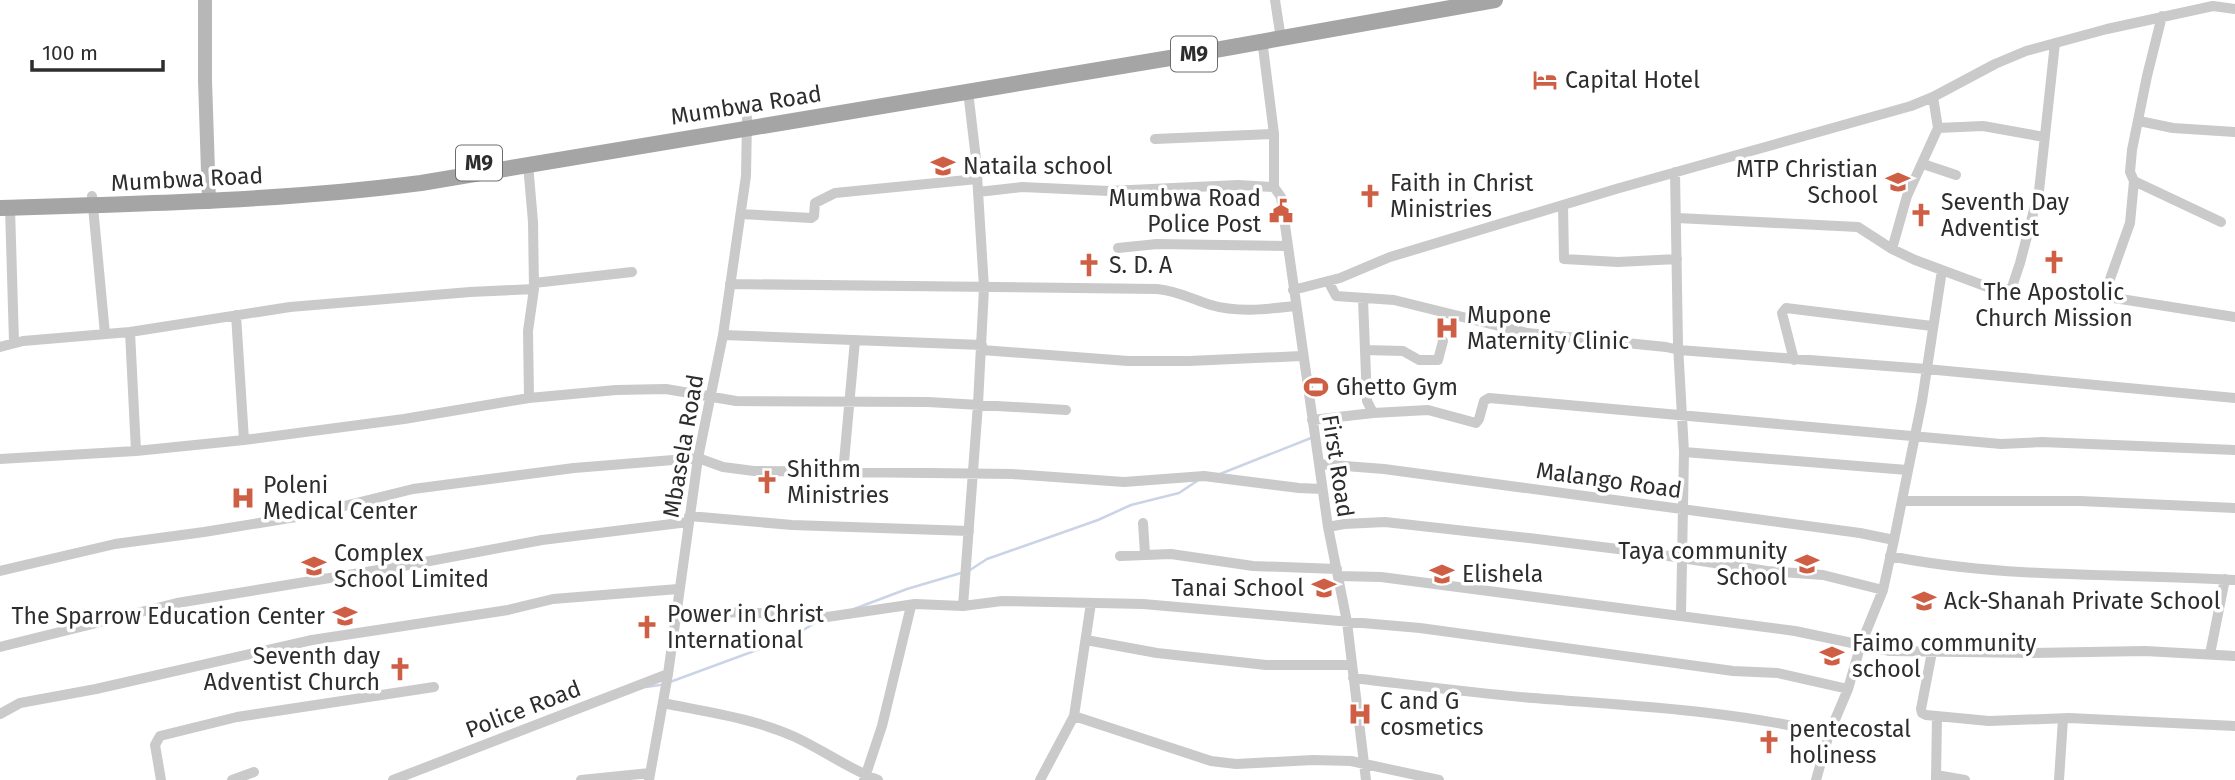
<svg xmlns="http://www.w3.org/2000/svg" width="2235" height="780" font-family="'Fira Sans',sans-serif">
<rect width="100%" height="100%" fill="#fff"/>
<g fill="none" stroke-linecap="round" stroke-linejoin="round">
<!-- stream -->
<path stroke="#cbd4e6" stroke-width="2.5" d="M1220,474L1311,438
M970,570L987,559L1098,520L1131,505L1179,493L1197,481
M854,609L907,589L961,573
M670,682L792,637L818,621
M646,687L660,685"/>
<!-- street -->
<path stroke="#cacaca" stroke-width="10" d="M1275,0L1281,39
M2162,16L2147,76L2132,150L2130,172L2134,181L2130,223L2105,293L2108,297L2235,317
M1262,39L1274,134V187L1281,197L1328,527L1347,622L1366,780
M2139,121L2173,128L2235,132
M1938,128L1983,126L2044,137
M1155,139L1274,134
M1923,164L1956,175
M1675,172L1678,345L1684,452L1681,616
M2134,181L2221,222
M978,192L1022,187L1109,191L1238,185L1274,187
M92,196L105,334
M1563,205L1564,259L1618,262L1677,259
M10,208L14,342
M741,214L811,218L814,216L815,203L835,193L977,179
M1677,218L1858,227L1892,249L1915,260L2001,292L2012,287L2020,263L2039,191L2055,43
M1118,248L1157,244L1287,246
M1892,249L1907,196L1938,128L1933,97
M1328,281L1336,296L1394,300L1527,333L1666,347L1679,350L1926,369L2235,398
M534,283L632,272
M730,284L1157,289C1178,291 1192,299 1211,305C1238,313 1268,309 1296,306
M1293,290L1340,278L1390,257L1616,189L1911,106L1933,97L1995,64L2026,51L2107,29L2213,6L2235,9
M1363,299L1367,401L1373,413
M236,315L244,440
M130,332L136,451
M723,335L982,345
M0,347L23,341L130,332L290,307L470,292L534,289L533,222L528,164
M982,350L1128,361H1189L1302,356
M1365,350L1403,351L1419,360H1438L1443,341
M1794,360L1782,313L1786,308L1932,326
M529,398L528,331L534,289
M1312,420L1373,413L1428,410L1476,423L1479,419L1484,401L1489,398L2001,444L2042,442L2235,450
M1684,452L1907,470
M0,459L136,451L244,440L404,419L529,398L616,390L666,389L736,401L928,402L1066,410
M1319,464L1384,469L1860,533L1894,540L1922,401L1942,270
M843,473L855,340
M1902,501H2080L2235,508
M689,516L792,525L969,531
M1143,523L1145,554
M1328,527L1344,524L1385,522L1529,538L1642,552L1767,571L1823,575L1883,590
M1120,556L1171,554L1253,566L1337,569
M1890,556C2003,579 2120,573 2235,580
M0,571L115,544L204,532L308,515L413,489L574,468L698,458L723,467L754,471L1012,474L1124,482L1204,476L1299,488L1322,489
M1339,576L1381,577L1795,631L1890,651L2032,653L2145,651L2235,656
M1091,603L1074,716L1211,761L1236,764L1313,760L1351,761L1439,780
M963,606L978,404L984,288L976,159L968,91
M677,611L799,614L827,617L915,604L963,606L1002,601L1143,604L1420,628L1733,671L1778,673L1848,689
M1086,640L1157,653L1266,665H1351
M0,647L177,603L403,566L542,540L688,522
M1932,652L1921,709L1922,713L1926,715L1989,721L2069,718L2235,726
M2210,654L2225,579
M1353,678C1413,685 1473,693 1533,698C1632,706 1732,710 1829,734
M663,703C707,712 753,718 795,737C823,750 849,769 878,780
M0,714L20,703L96,689L312,640L508,610L553,599L678,589
M1936,775L1965,780
M161,780L155,745L160,736L237,717L434,687
M232,780L254,772
M393,780L668,674
M581,780L650,773
M649,780L668,674L698,458L723,335L746,176L747,118
M864,780L882,726L911,606
M1040,780L1074,716
M1816,780L1829,734L1848,689L1861,644L1883,590L1894,540
M1936,780L1937,716
M2059,780L2063,719"/>
<!-- secondary -->
<path stroke="#b7b7b7" stroke-width="14" d="M205,0V80L209,202"/>
<!-- primary -->
<path stroke="#a5a5a5" stroke-width="16" d="M0,208C141,204 281,201 421,183L1176,57L1495,0"/>
</g>
<!-- icons -->
<defs>
<g id="hotel-bare" transform="scale(1.89)"><path d="M-6-4.5h1.5V1H6V5H4.5V3h-9V5H-6ZM-4 0a1.8 1.8 0 1 1 3.6 0ZM.5 0V-2.5h3Q6-2.5 6 0Z" fill="#ce5f45" stroke="#fff" stroke-width="2.5" paint-order="stroke"/></g>
<g id="school-bare" transform="scale(1.89)"><path d="M0-5L7-2L0 1L-7-2ZM-4 1L0 2.5L4 1V4Q0 6-4 4Z" fill="#ce5f45" stroke="#fff" stroke-width="2.5" paint-order="stroke"/></g>
<g id="church-bare" transform="scale(1.89)"><path d="M-1.2-6h2.4v3.5h3.3v2.4h-3.3V6h-2.4V-.1h-3.3v-2.4h3.3Z" fill="#ce5f45" stroke="#fff" stroke-width="2.5" paint-order="stroke"/></g>
<g id="civic-bare" transform="scale(1.89)"><path d="M-.6-6.5H3V-4.5H.6V-3L4-1V1h2V6H-6V1h2V-1L-.6-3ZM-1.2 2.5V6h2.4V2.5Z" fill="#ce5f45" stroke="#fff" stroke-width="2.5" paint-order="stroke"/></g>
<g id="hospital-bare" transform="scale(1.89)"><path d="M-5-5h3v3.5h4V-5h3V5h-3V1.5h-4V5h-3Z" fill="#ce5f45" stroke="#fff" stroke-width="2.5" paint-order="stroke"/></g>
<g id="stadium-bare" transform="scale(1.89)"><path d="M0-5a6.5 5 0 1 0 0 10a6.5 5 0 1 0 0-10ZM-3.5-1.8h7v3.6h-7Z" fill="#ce5f45" stroke="#fff" stroke-width="2.5" paint-order="stroke"/></g>
</defs>
<g fill-rule="evenodd">
<use href="#hotel-bare" x="1545" y="80"/>
<use href="#school-bare" x="943" y="166"/>
<use href="#school-bare" x="1898" y="182"/>
<use href="#church-bare" x="1370" y="196"/>
<use href="#civic-bare" x="1281" y="211"/>
<use href="#church-bare" x="1921" y="215"/>
<use href="#church-bare" x="2054" y="262"/>
<use href="#church-bare" x="1089" y="265"/>
<use href="#hospital-bare" x="1447" y="328"/>
<use href="#stadium-bare" x="1316" y="387"/>
<use href="#church-bare" x="767" y="482"/>
<use href="#hospital-bare" x="243" y="498"/>
<use href="#school-bare" x="1807" y="564"/>
<use href="#school-bare" x="314" y="566"/>
<use href="#school-bare" x="1442" y="574"/>
<use href="#school-bare" x="1324" y="588"/>
<use href="#school-bare" x="1924" y="601"/>
<use href="#school-bare" x="345" y="616"/>
<use href="#church-bare" x="647" y="627"/>
<use href="#school-bare" x="1832" y="656"/>
<use href="#church-bare" x="400" y="669"/>
<use href="#hospital-bare" x="1360" y="714"/>
<use href="#church-bare" x="1769" y="742"/>
</g>
<g text-anchor="middle" stroke-width="7" stroke-linejoin="round" paint-order="stroke">
<!-- shield labels -->
<g fill="#fff" stroke="#6c6c6c" stroke-width="2">
<rect x="1171" y="36.5" width="46" height="35" rx="5"/>
<rect x="456" y="145.5" width="46" height="35" rx="5"/>
</g>
<g font-size="21" font-weight="bold" fill="#2d2d2d">
<text x="1194" y="61">M9</text>
<text x="479" y="170">M9</text>
</g>
<!-- poi labels -->
<g font-size="23" fill="#2d2d2d" stroke="#fff" text-anchor="start">
<text x="1565" y="88">Capital Hotel</text>
<text x="963" y="174">Nataila school</text>
<text x="1878" y="177" text-anchor="end">MTP Christian<tspan x="1878" dy="26">School</tspan></text>
<text x="1390" y="191">Faith in Christ<tspan x="1390" dy="26">Ministries</tspan></text>
<text x="1261" y="206" text-anchor="end">Mumbwa Road<tspan x="1261" dy="26">Police Post</tspan></text>
<text x="1941" y="210">Seventh Day<tspan x="1941" dy="26">Adventist</tspan></text>
<text x="1109" y="273">S. D. A</text>
<text x="2054" y="300" text-anchor="middle">The Apostolic<tspan x="2054" dy="26">Church Mission</tspan></text>
<text x="1467" y="323">Mupone<tspan x="1467" dy="26">Maternity Clinic</tspan></text>
<text x="1336" y="395">Ghetto Gym</text>
<text x="787" y="477">Shithm<tspan x="787" dy="26">Ministries</tspan></text>
<text x="263" y="493">Poleni<tspan x="263" dy="26">Medical Center</tspan></text>
<text x="1787" y="559" text-anchor="end">Taya community<tspan x="1787" dy="26">School</tspan></text>
<text x="334" y="561">Complex<tspan x="334" dy="26">School Limited</tspan></text>
<text x="1462" y="582">Elishela</text>
<text x="1304" y="596" text-anchor="end">Tanai School</text>
<text x="1944" y="609">Ack-Shanah Private School</text>
<text x="667" y="622">Power in Christ<tspan x="667" dy="26">International</tspan></text>
<text x="325" y="624" text-anchor="end">The Sparrow Education Center</text>
<text x="1852" y="651">Faimo community<tspan x="1852" dy="26">school</tspan></text>
<text x="380" y="664" text-anchor="end">Seventh day<tspan x="380" dy="26">Adventist Church</tspan></text>
<text x="1380" y="709">C and G<tspan x="1380" dy="26">cosmetics</tspan></text>
<text x="1789" y="737">pentecostal<tspan x="1789" dy="26">holiness</tspan></text>
</g>
<!-- street labels -->
<g font-size="23" fill="#2d2d2d" stroke="#fff">
<text transform="translate(746 105) rotate(-9)" y="8">Mumbwa Road</text>
<text transform="translate(187 179) rotate(-3)" y="8">Mumbwa Road</text>
<text transform="translate(683 446) rotate(-80)" y="8">Mbasela Road</text>
<text transform="translate(1338 466) rotate(81)" y="8">First Road</text>
<text transform="translate(1609 480) rotate(8)" y="8">Malango Road</text>
<text transform="translate(523 709) rotate(-21)" y="8">Police Road</text>
</g>
</g>
<!-- scale -->
<path d="M32 60v10h131v-10" fill="none" stroke="#2d2d2d" stroke-width="3.5"/>
<text x="42" y="60" font-size="21" fill="#2d2d2d" stroke="#ffffff" stroke-width="5" paint-order="stroke">100 m</text>
</svg>
